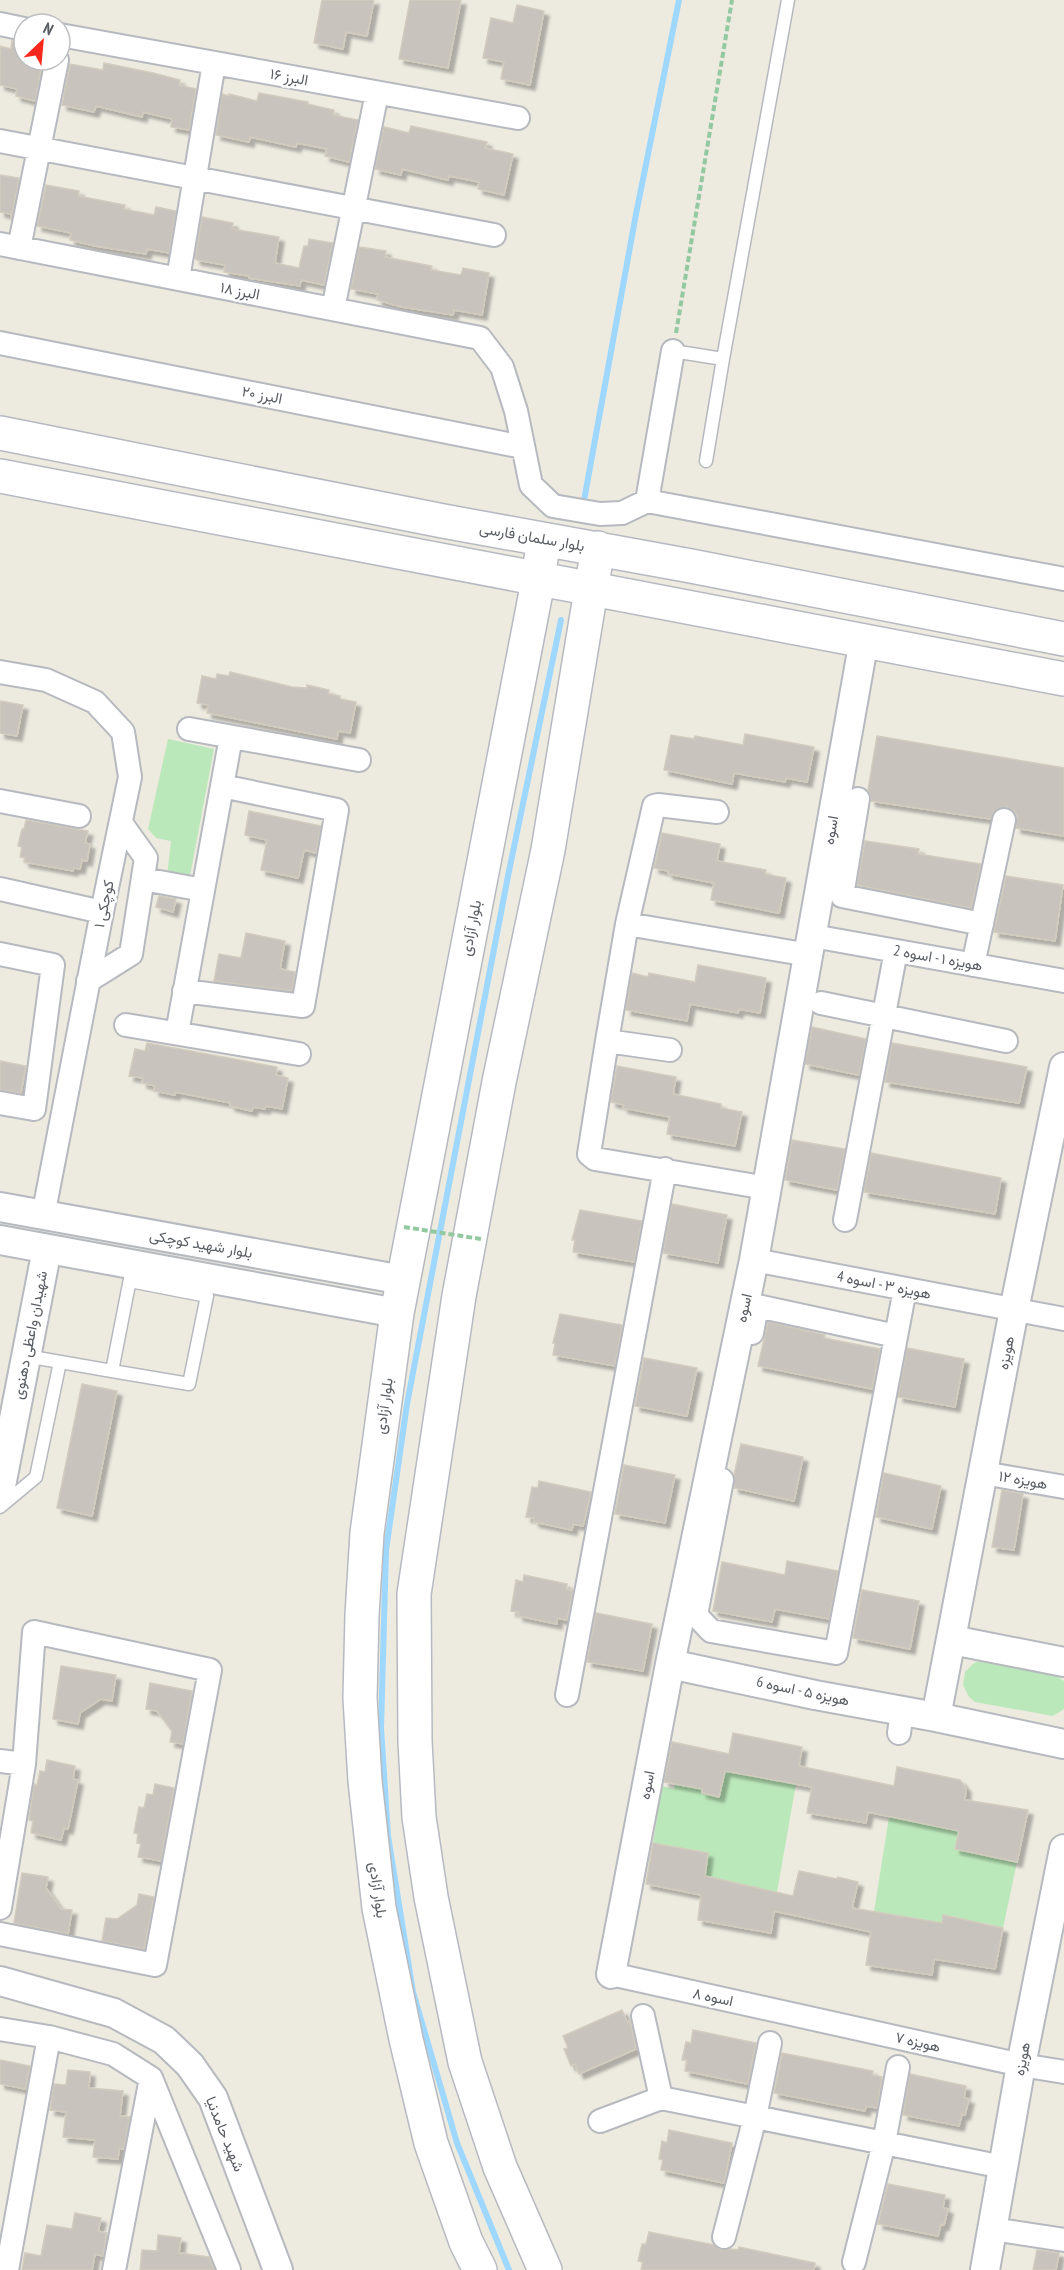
<svg xmlns="http://www.w3.org/2000/svg" width="1064" height="2270" font-family="'PT Sans Narrow',Vazirmatn,sans-serif">
<defs>
<filter id="shadow"><feDropShadow dx="5" dy="5" stdDeviation="1.5" flood-color="#0004"/></filter>
</defs>
<rect width="100%" height="100%" fill="#edeae0"/>
<!-- green -->
<path fill="#bbe8ba" d="M168,739L214,749L189,881L167,877L171,841L156,838L148,829Z
M981,1660L1051,1672L1064,1681V1709L1053,1716L975,1702L969,1697L963,1685L965,1672L974,1663Z
M725,1771L796,1784L777,1892L705,1876L708,1853L690,1849L689,1855L665,1851L666,1845L653,1843L662,1786L674,1789L675,1784L702,1789V1793L719,1797Z
M889,1817L959,1831L956,1849L970,1852L972,1845L997,1857L1017,1862L1003,1928L985,1923L982,1928L957,1923V1917L944,1915L942,1923L908,1917L906,1923L874,1912Z"/>
<g fill="none" stroke-linecap="round" stroke-linejoin="round">
<!-- stream -->
<path stroke="#9ed7ff" stroke-width="6" d="M583,506L636,214L679,0
M509,2270L457,2143L413,1992L388,1836L381,1728L386,1550L407,1404L508,876L561,620"/>
</g>
<!-- building -->
<path fill="#c8c4bd" stroke="#d2cbbe" stroke-width="1.5" filter="url(#shadow)" d="M322,0H374L367,36L346,32L343,49L314,43Z
M410,0H461L448,68L399,59Z
M517,5L544,11L530,85L501,79L504,62L483,58L491,18L513,23Z
M12,40L24,42V60H43L35,101L16,96L17,89L0,85V46L11,49Z
M104,63L153,73L180,80L179,85L196,89L189,130L171,127L172,119L143,112L142,117L96,106L94,112L62,105L70,64L103,70Z
M259,93L308,102L307,104L334,110L333,115L358,120L349,162L325,156L327,149L297,143L296,147L250,137L249,142L216,135L222,94L229,96V94L257,101Z
M411,126L487,142L485,148L513,154L504,195L478,189L479,182L449,176L448,180L402,169L401,175L375,169L384,127L409,133Z
M0,175L19,178L11,220V214L0,212Z
M46,185L79,191L78,196L125,205L124,209L154,215L156,207L176,211L169,253L147,249L146,254L95,246L70,240L71,233L37,226Z
M202,217L233,223L232,229L279,237L275,263L299,268L304,246H308L309,239L333,243L324,285L301,280L300,286L249,278V276L224,272L225,265L197,260L195,258Z
M359,247L386,251L385,257L432,266L431,270L461,275L463,268L489,273L482,315L454,310L453,315L402,307L377,300L378,294L351,289Z
M230,672L292,687L307,688V685L329,690L328,694L340,696V699L356,702L350,733L338,731L337,739L207,713L208,705L197,703L202,676L216,679L217,674L229,676Z
M0,701L23,705L17,736L0,733Z
M745,734L814,747L807,782L786,778L785,782L734,773L732,784L664,770L671,735L694,739L695,736L743,745Z
M877,736L1064,768V836L1016,828L1017,815L1013,810L1006,807L994,811L990,819L871,801L868,790Z
M249,811L321,826L316,853L304,850L298,878L261,870L267,840L245,835Z
M26,820L88,831L85,843L90,844L87,861L82,860L80,869L74,868L73,871L24,862L25,858L20,857L22,847L18,846L22,829H24Z
M662,833L720,844L717,861L766,870L765,874L786,878L779,913L711,900L714,883L668,874V871L654,868Z
M865,841L919,849L918,854L981,864L971,908L857,885Z
M1006,876L1063,885L1055,941L994,932Z
M159,896L176,899L173,912L156,907Z
M246,933L285,941L280,969L295,972L292,991L214,981L219,954L241,958Z
M698,965L766,978L760,1013L739,1009L738,1013L690,1004L687,1021L626,1010L632,973L648,977L649,973L695,982Z
M812,1027L866,1039L859,1075L805,1064Z
M147,1043L277,1067L276,1075L288,1078L282,1109L266,1106L265,1109L253,1107L252,1111L230,1106L231,1103L175,1092V1095L154,1091L155,1086L142,1083L143,1078L129,1076L135,1049L145,1051Z
M892,1043L1027,1067L1019,1103L885,1082Z
M0,1061L26,1066L21,1093L0,1090Z
M617,1066L676,1077L673,1094L721,1104V1108L742,1112L735,1146L667,1134L670,1117L623,1108L624,1105L611,1102Z
M792,1140L845,1149L837,1190L785,1180Z
M871,1153L1001,1178L995,1214L864,1192Z
M672,1204L727,1215L718,1263L663,1253Z
M580,1210L642,1221L634,1262L573,1252L575,1240H572Z
M560,1314L622,1325L615,1366L553,1355L555,1344L553,1343Z
M768,1322L825,1335L824,1338L880,1349L872,1389L758,1366Z
M907,1348L964,1359L955,1407L898,1397Z
M644,1358L697,1368L687,1416L635,1406Z
M82,1384L117,1391L92,1516L57,1508Z
M741,1444L803,1457L794,1501L734,1488V1475Z
M624,1465L675,1475L665,1523L615,1514Z
M884,1473L941,1486L932,1529L876,1517Z
M539,1481L591,1492L583,1526L573,1524L572,1530L534,1522V1518L526,1517L532,1487L538,1488Z
M1002,1490L1023,1494L1014,1550L992,1547Z
M787,1561L838,1571L829,1619L775,1609L772,1622L713,1611L722,1562L785,1575Z
M524,1575L567,1584L566,1589L573,1591L567,1620L557,1618V1624L518,1616L519,1612L511,1611L516,1580L523,1582Z
M862,1590L919,1601L910,1649L853,1638Z
M596,1613L652,1624L643,1671L587,1662Z
M61,1666L116,1675L112,1701L101,1699L80,1713L78,1724L53,1719Z
M150,1683L192,1691L183,1744L170,1742L172,1731L157,1711L146,1709Z
M733,1733L802,1747L799,1766L894,1786L897,1767L960,1780L966,1788L965,1800L1028,1810L1017,1862L955,1849L959,1831L868,1812L866,1823L807,1813L812,1787L725,1771L719,1797L702,1793V1789L664,1782L672,1742L729,1754Z
M47,1760L75,1766L73,1779L78,1780L68,1829L64,1828L61,1840L31,1833L33,1821L29,1820L34,1784L37,1785L40,1771L45,1772Z
M155,1784L174,1788L161,1861L138,1857L141,1844L137,1843L138,1834L134,1833L139,1807L144,1808L147,1794L153,1795Z
M653,1843L708,1853L705,1876L793,1896L799,1871L837,1879L838,1877L858,1882L852,1908L942,1923L943,1915L1003,1928L995,1969L934,1959L932,1975L866,1965L871,1932L774,1911L771,1933L698,1920L701,1895L646,1884Z
M22,1873L48,1877L46,1888L61,1909L72,1910L68,1934L14,1923Z
M139,1894L154,1897L144,1949L102,1941L106,1918L117,1919L137,1905Z
M622,2010L627,2022L630,2021L636,2049L579,2074L575,2064L571,2066L564,2049L568,2048L563,2036Z
M693,2030L756,2043L748,2084L685,2071L687,2060H682L686,2042L691,2043Z
M782,2053L873,2071L872,2075L882,2077L877,2108L866,2106L865,2111L774,2093Z
M0,2060L30,2066L26,2089L0,2084Z
M68,2070L90,2072L89,2088L123,2091L120,2116L130,2117L124,2149H119L118,2159L93,2157L95,2140L63,2137L66,2112L50,2110L54,2084L66,2085Z
M910,2074L966,2086L964,2098L969,2099L965,2115L962,2114L959,2126L903,2115Z
M669,2130L732,2143L724,2183L661,2170L663,2160L659,2159L662,2141L667,2143Z
M888,2184L945,2195L943,2208L948,2209L944,2225L941,2224L938,2236L878,2224Z
M75,2213L101,2218L98,2231L107,2233L103,2256L95,2254L92,2270H22L25,2253L41,2256L47,2225L72,2229Z
M649,2232L714,2245L721,2250L730,2249L738,2250L739,2247L815,2263L814,2270H641L643,2262L638,2261L642,2244H646Z
M158,2235L181,2238L179,2253L209,2257L214,2270H140L142,2250L157,2251Z
M1037,2250L1059,2253L1056,2270H1033Z"/>
<g fill="none" stroke-linecap="round" stroke-linejoin="round">
<!-- service casing -->
<g stroke="#b6b9be" stroke-width="15">
<path id="service" d="M673,351L723,359
M706,461L723,359L788,0
M26,1356L112,1371L131,1274
M112,1371L189,1384L207,1296L130,1281
M0,1507L36,1477L60,1362"/>
</g>
<!-- minor casing -->
<g stroke="#b6b9be" stroke-width="26">
<path id="minor" d="M0,24L24,29
M60,35L518,118
M0,141L494,235
M0,244L480,338L502,367L516,411L531,485L553,506L600,514L622,513L647,501
M19,248L57,60
M178,279L214,63
M333,309L377,93
M0,343L523,447
M673,351L647,501L1064,579
M0,672L46,680L95,702L123,732L130,777L102,912L43,1216
M189,729L359,760
M858,799L842,896L982,924
M0,801L79,816
M717,812L658,805L654,806L627,924L809,955
M143,879L203,890
M0,889L102,912
M627,924L607,1041L670,1050
M813,936L1064,981
M0,954L53,965L34,1109L0,1103
M973,965L1004,820
M88,981L131,954L146,858L121,823
M184,991L303,1006L337,810L222,786
M821,1003L1006,1041
M126,1025L299,1054
M177,1033L231,737
M607,1041L589,1154L595,1159L767,1188
M845,1220L896,951
M754,1260L1064,1319
M752,1333L757,1306L896,1336
M983,1473L1064,1487
M722,1480L696,1615L711,1631L836,1653L905,1289
M567,1695L665,1169
M899,1733L902,1711
M0,1761L24,1764
M0,1908L24,1764L34,1632L210,1670L155,1965L0,1934
M611,1974L1021,2065L1064,2072
M0,2029L49,2037L113,2054L151,2078L229,2270
M661,2098L1003,2167
M600,2121L661,2098L643,2016
M992,2229L1064,2240
M724,2237L755,2117L770,2043
M854,2262L884,2143L898,2067
M7,2270L49,2037
M114,2270L151,2078"/>
</g>
<!-- tertiary casing -->
<g stroke="#b6b9be" stroke-width="32">
<path id="tertiary" d="M1064,1067L1014,1310L936,1717L1064,1744
M0,1207L403,1280
M0,1240L397,1313
M0,1491L47,1249
M952,1640L1064,1662
M670,1664L815,1695L936,1717
M611,1974L670,1664L754,1260L864,640
M0,1981L114,2013L164,2040L190,2065L213,2098L278,2270
M985,2270L1021,2065L1064,1849"/>
</g>
<!-- secondary casing -->
<g stroke="#b6bac0" stroke-width="36">
<path id="secondary" d="M0,433L443,521L691,566L1064,639
M0,476L1064,679
M480,2270L466,2242L431,2143L406,2039L379,1908L365,1781L360,1698L362,1615L367,1533L397,1313L535,597L544,540
M545,2270L500,2167L465,2062L431,1897L419,1817L415,1741L414,1594L459,1296L499,1082L548,850L598,548"/>
</g>
<!-- path -->
<path stroke="#93c9a0" stroke-width="4" stroke-dasharray="6 3" stroke-linecap="butt" d="M676,333L732,0"/>
<!-- service -->
<use href="#service" stroke="#fff" stroke-width="12"/>
<!-- minor -->
<use href="#minor" stroke="#fff" stroke-width="22"/>
<!-- tertiary -->
<use href="#tertiary" stroke="#fff" stroke-width="28"/>
<!-- secondary -->
<use href="#secondary" stroke="#fff" stroke-width="33"/>
<!-- path-bridge -->
<path stroke="#93c9a0" stroke-width="4" stroke-dasharray="6 3" stroke-linecap="butt" d="M404,1227L481,1239"/>
</g>
<g text-anchor="middle" stroke-width="5" stroke-linejoin="round" paint-order="stroke">
<!-- street labels -->
<g font-size="15" fill="#595d63" stroke="#fff">
<text transform="translate(289 77) rotate(10)" y="5">البرز ۱۶</text>
<text transform="translate(240 291) rotate(11)" y="5">البرز ۱۸</text>
<text transform="translate(262 395) rotate(11)" y="5">البرز ۲۰</text>
<text transform="translate(532 537) rotate(10)" y="5">بلوار سلمان فارسی</text>
<text transform="translate(831 830) rotate(-80)" y="5">اسوه</text>
<text transform="translate(104 904) rotate(-78)" y="5">کوچکی ۱</text>
<text transform="translate(471 928) rotate(-79)" y="5">بلوار آزادی</text>
<text transform="translate(938 958) rotate(10)" y="5">هویزه ۱ - اسوه 2</text>
<text transform="translate(201 1244) rotate(10)" y="5">بلوار شهید کوچکی</text>
<text transform="translate(884 1285) rotate(11)" y="5">هویزه ۳ - اسوه 4</text>
<text transform="translate(744 1308) rotate(-78)" y="5">اسوه</text>
<text transform="translate(30 1335) rotate(-79)" y="5">شهیدان واعظی دهنوی</text>
<text transform="translate(1006 1353) rotate(-79)" y="5">هویزه</text>
<text transform="translate(384 1406) rotate(-82)" y="5">بلوار آزادی</text>
<text transform="translate(1023 1480) rotate(10)" y="5">هویزه ۱۲</text>
<text transform="translate(803 1691) rotate(12)" y="5">هویزه ۵ - اسوه 6</text>
<text transform="translate(647 1785) rotate(-79)" y="5">اسوه</text>
<text transform="translate(378 1890) rotate(82)" y="5">بلوار آزادی</text>
<text transform="translate(713 1997) rotate(12)" y="5">اسوه ۸</text>
<text transform="translate(918 2042) rotate(13)" y="5">هویزه ۷</text>
<text transform="translate(1022 2059) rotate(-79)" y="5">هویزه</text>
<text transform="translate(225 2134) rotate(68)" y="5">شهید حامدنیا</text>
</g>
</g>
<!-- north arrow -->
<g transform="translate(42 42) rotate(26)"><circle r="28" fill="#ffffff" stroke="#bdbec1" stroke-width="1.5"/>
<path d="M0-4.5L10 22L0 15L-10 22Z" fill="#f7281c"/>
<text y="-9" font-size="16" font-weight="bold" text-anchor="middle" fill="#595d63">N</text>
</g>
</svg>
